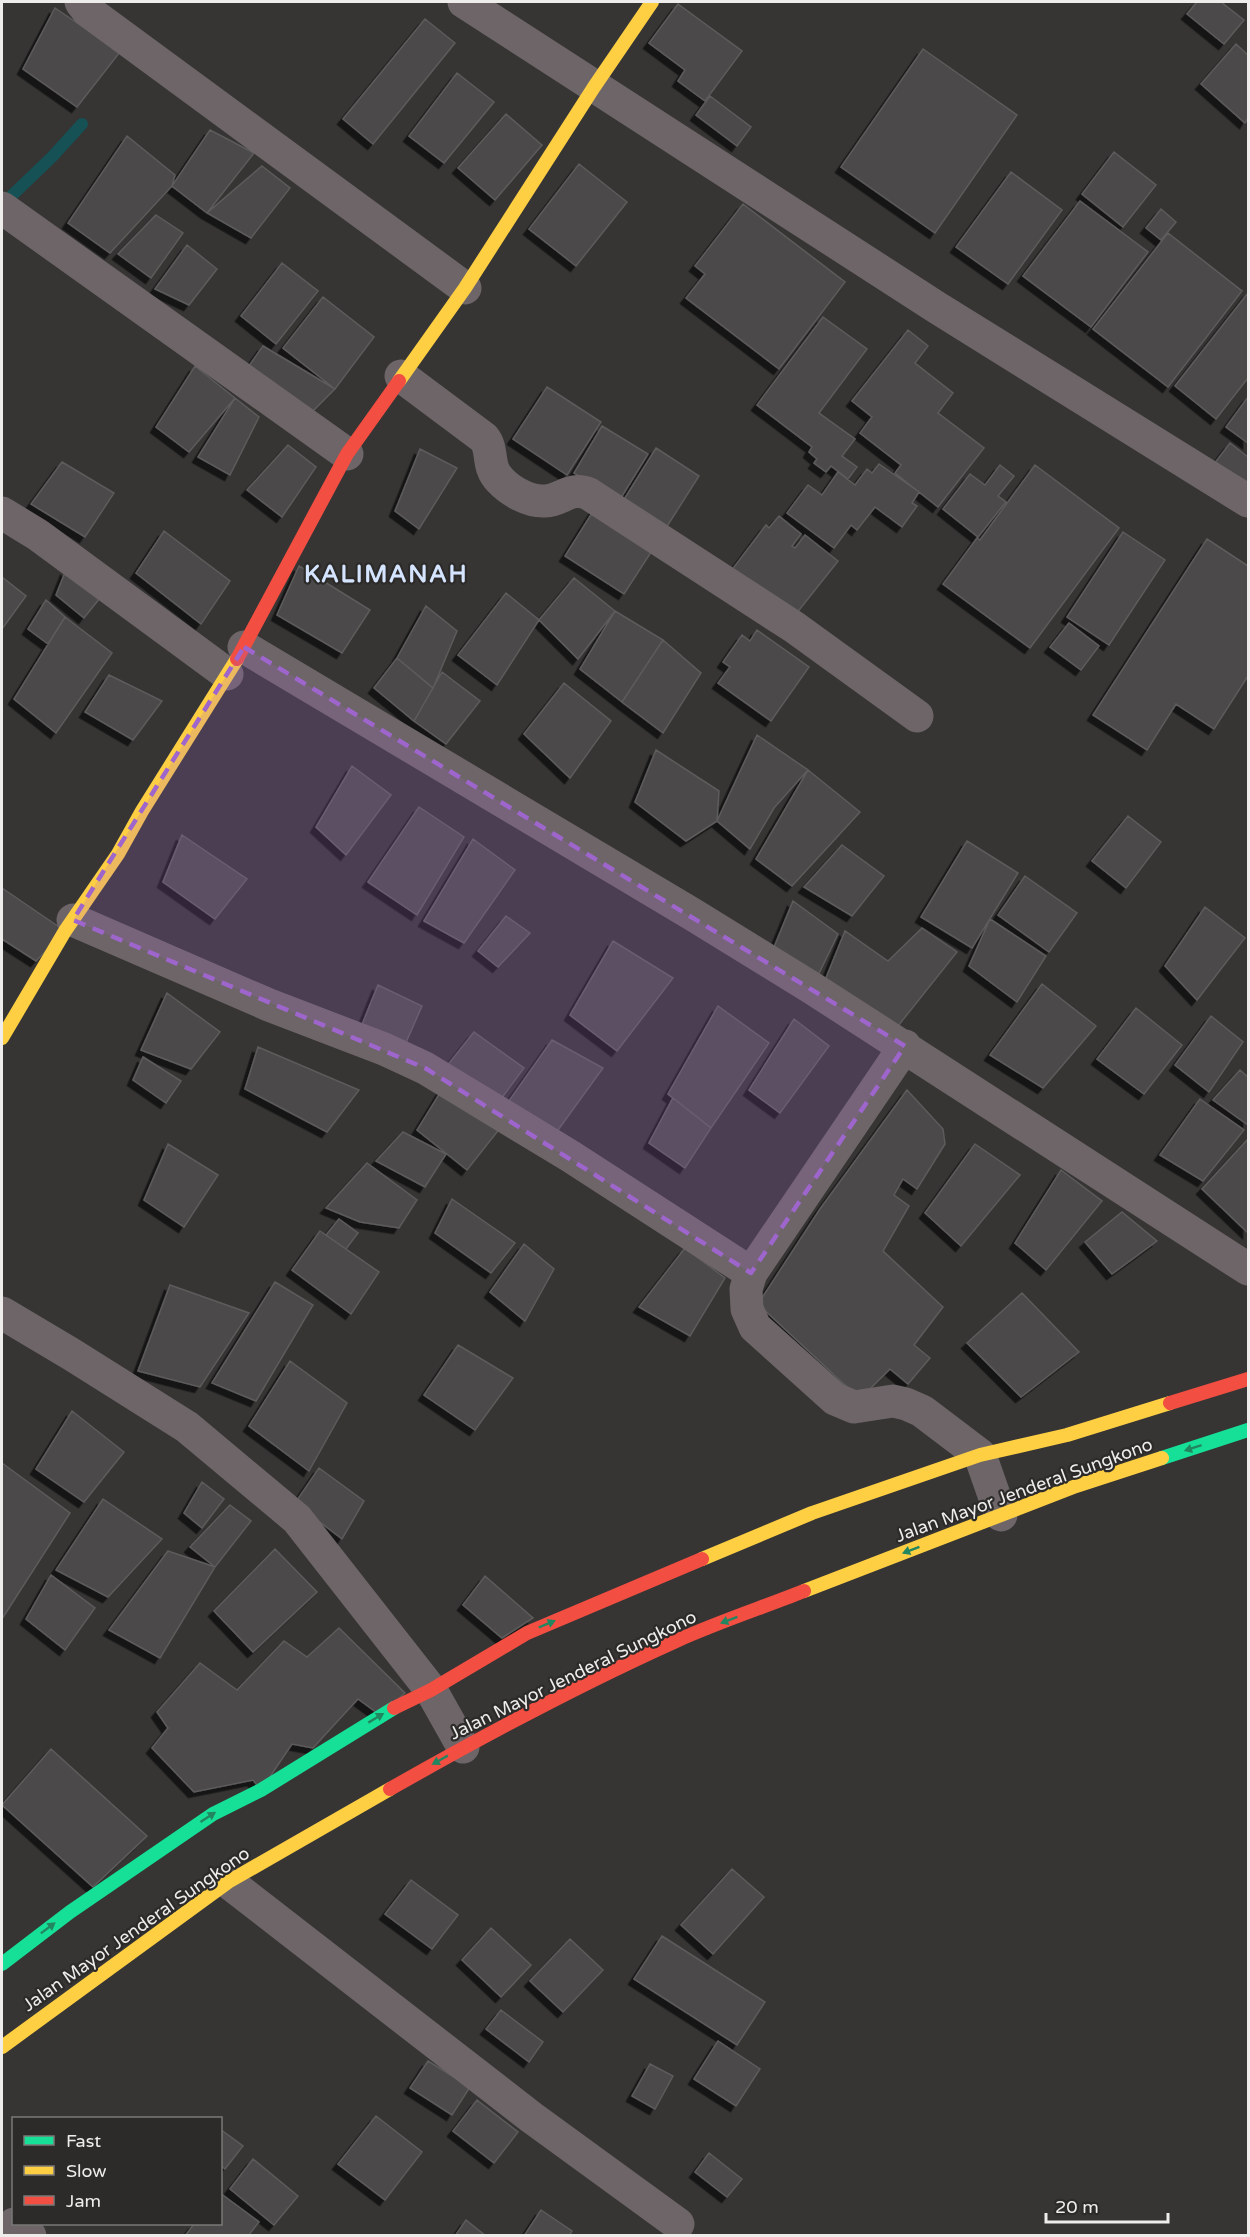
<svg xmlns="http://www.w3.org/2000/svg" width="1250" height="2237" font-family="'Varela Round',sans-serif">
<defs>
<filter id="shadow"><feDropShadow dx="-5.5" dy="5.5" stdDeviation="0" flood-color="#0009"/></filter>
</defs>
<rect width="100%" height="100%" fill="#363534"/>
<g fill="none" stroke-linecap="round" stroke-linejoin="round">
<!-- stream -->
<path stroke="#155155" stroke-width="12" d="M2,205L52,157L82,124"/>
</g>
<!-- building -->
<path fill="#4b4a49" stroke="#5d5b5b" stroke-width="1.5" filter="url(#shadow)" d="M1197,2H1221L1244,20L1224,44L1187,14Z
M678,4L742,51L705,101L678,81L685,70L649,43Z
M55,8L120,52L77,107L23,69Z
M425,19L455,43L373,144L343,119Z
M1236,44L1248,55V118L1245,123L1201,84Z
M923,49L1017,115L935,233L841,167Z
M457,73L494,102L444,163L409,136Z
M710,96L751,127L737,146L696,115Z
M506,114L542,145L495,200L458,168Z
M210,130L254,153L207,213L172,186Z
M127,136L175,175L172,186L110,253L68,223Z
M1114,152L1156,185L1123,227L1082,194Z
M579,164L627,202L576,266L529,229Z
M262,166L290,188L251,238L207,213Z
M1011,172L1062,210L1008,284L956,247Z
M1080,201L1148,252L1091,327L1023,276Z
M743,204L845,282L779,369L686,298L705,274L695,266Z
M1161,209L1176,222L1161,240L1146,228Z
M156,215L183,233L151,278L118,254Z
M1168,233L1242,291L1168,387L1093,329Z
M187,245L217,269L189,305L155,289Z
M282,263L318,291L276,344L241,316Z
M1248,293V378L1216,419L1175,386Z
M323,297L374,337L335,389L283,348Z
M823,317L867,349L819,413L855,439L842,456L857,467L848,479L831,466L826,472L814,463L817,459L809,452L812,447L757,405Z
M908,330L928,346L915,363L953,393L938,413L984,448L938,507L895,473L901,465L860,433L872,417L852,401Z
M263,346L335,389L312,412L246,370Z
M195,366L235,398L189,452L156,427Z
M547,387L601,422L567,475L513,439Z
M1248,397V443L1226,427Z
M235,398L259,417L230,475L198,457Z
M602,426L648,454L619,501L574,473Z
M1230,443L1248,457V489L1214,464Z
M288,445L316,467L282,517L247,490Z
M656,448L699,476L666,528L623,501Z
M420,449L457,468L419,529L395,511Z
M62,462L114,493L85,537L31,504Z
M879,464L919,492L912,503L917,506L902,527L875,507L857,530L851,525L834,548L787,513L808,485L822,495L838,472L855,485L867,469L872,473Z
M1000,465L1014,476L998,496L1006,502L978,537L943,509L970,474L985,485Z
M1035,465L1119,528L1030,648L943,584L977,538L980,540Z
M597,505L657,543L624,594L565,556Z
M779,516L801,534L792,546L795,548L805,535L838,561L792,619L731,571L766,525L769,528Z
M164,531L230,581L201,624L136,573Z
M1123,532L1165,560L1109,645L1067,617Z
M1207,539L1248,566V676L1214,729L1176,704L1147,750L1093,715Z
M299,566L370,610L342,653L277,615Z
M66,570L100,598L84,618L56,595Z
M2,577L26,596L2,629Z
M574,578L615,611L578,659L539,620Z
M506,593L539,620L497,685L458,655Z
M46,600L65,617L48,644L28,629Z
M426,606L457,631L433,688L397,658Z
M615,611L663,640L622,702L580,669Z
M65,617L112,653L56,733L14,699Z
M1069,623L1099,646L1081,670L1050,647Z
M757,630L809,667L771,721L718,683L730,667L723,662L742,635L750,641Z
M663,640L701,673L663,733L622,702Z
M397,658L433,688L414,721L374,688Z
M442,672L480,701L446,744L414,721Z
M109,675L162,701L133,740L85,712Z
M564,683L611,721L570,778L524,734Z
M757,735L808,770L774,808L750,849L717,821Z
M656,750L719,791L717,821L686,841L635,802Z
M352,766L391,795L346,855L316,827Z
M808,770L860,812L792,886L756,859Z
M419,807L464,837L417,915L368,882Z
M1128,816L1161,842L1126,888L1092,861Z
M182,835L247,879L215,919L163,882Z
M473,839L515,870L464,943L424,921Z
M967,841L1018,873L972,948L921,917Z
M842,845L884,876L852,916L804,887Z
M1025,876L1077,913L1049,952L998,915Z
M2,888L65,931L36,961L2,939Z
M793,901L838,934L812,988L772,952Z
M1205,907L1245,938L1197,1000L1165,966Z
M506,916L530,933L498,967L478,951Z
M990,919L1046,956L1017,1002L969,966Z
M922,928L957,952L898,1026L824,983L845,931L888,961Z
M613,941L673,978L617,1051L570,1015Z
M1042,984L1096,1026L1043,1088L990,1055Z
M378,985L422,1006L404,1047L359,1032Z
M167,993L220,1032L191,1069L141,1050Z
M718,1006L769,1043L711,1128L668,1094Z
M1136,1008L1182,1045L1144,1094L1097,1059Z
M1211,1016L1243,1042L1209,1092L1175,1065Z
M794,1019L829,1046L780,1113L749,1090Z
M474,1032L524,1068L498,1103L446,1067Z
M552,1040L603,1068L553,1137L506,1105Z
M258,1047L359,1090L327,1132L245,1089Z
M143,1057L181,1081L166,1103L133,1080Z
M1240,1070L1248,1077V1125L1213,1100Z
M443,1088L501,1127L467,1170L417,1130Z
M907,1090L943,1129L945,1144L917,1189L903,1179L894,1195L909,1206L883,1251L943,1307L914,1345L930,1358L908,1384L890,1369L860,1399L758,1304L820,1209Z
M673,1098L711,1128L685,1168L649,1143Z
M1200,1099L1244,1130L1203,1181L1160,1155Z
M403,1132L446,1154L425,1187L376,1161Z
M1248,1139V1233L1202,1189Z
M168,1144L218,1175L184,1227L144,1200Z
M975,1144L1020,1175L961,1246L925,1213Z
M367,1163L417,1200L399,1228L360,1222L326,1208Z
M1061,1170L1102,1201L1046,1270L1015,1243Z
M452,1199L515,1243L491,1273L435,1233Z
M1122,1212L1157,1241L1112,1274L1085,1242Z
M339,1219L358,1233L346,1249L326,1235Z
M320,1231L379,1272L351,1314L292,1270Z
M524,1244L554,1269L525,1321L490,1292Z
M685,1248L725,1278L690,1336L639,1307Z
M275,1282L313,1305L256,1401L212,1383Z
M170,1285L249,1313L200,1387L138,1371Z
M1022,1293L1079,1352L1021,1397L967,1343Z
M458,1345L513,1378L475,1430L424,1395Z
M290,1361L347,1403L309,1471L249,1426Z
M72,1411L124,1452L84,1502L36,1469Z
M2,1463L70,1513L2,1619Z
M319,1468L364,1501L342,1539L295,1503Z
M202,1482L224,1499L202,1528L184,1513Z
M103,1499L162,1539L108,1597L56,1570Z
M230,1505L251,1521L215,1567L190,1547Z
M275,1549L317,1592L253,1652L214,1611Z
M168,1551L215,1567L160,1658L109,1630Z
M51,1575L95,1608L65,1650L26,1619Z
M485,1576L533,1618L502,1638L463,1605Z
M339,1628L405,1693L380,1715L358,1699L313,1748L292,1744L261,1790L253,1780L194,1792L152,1748L168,1728L157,1712L200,1663L237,1690L284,1641L307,1657Z
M51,1749L147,1836L93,1887L2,1805Z
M732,1869L764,1897L713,1954L681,1925Z
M411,1880L458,1915L432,1949L385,1914Z
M491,1928L531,1965L501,1997L462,1960Z
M662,1936L765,2002L737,2045L634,1979Z
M570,1939L603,1970L563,2012L530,1981Z
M501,2010L543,2042L529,2062L486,2029Z
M718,2041L760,2069L736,2106L694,2079Z
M428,2061L470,2087L452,2115L410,2088Z
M650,2064L673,2076L655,2109L632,2096Z
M477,2100L518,2132L494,2163L453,2131Z
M376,2116L422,2152L385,2200L338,2164Z
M220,2129L243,2146L225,2169L220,2165Z
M709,2153L742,2179L727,2197L695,2172Z
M253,2159L298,2196L274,2225L230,2189Z
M220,2193L259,2222L248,2236H185L194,2224H220Z
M541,2210L572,2231L569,2236H524Z
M466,2220L486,2236H455Z"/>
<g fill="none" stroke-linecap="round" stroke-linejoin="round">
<!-- street -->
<path stroke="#6d6567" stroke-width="33" d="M81,2L88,11L465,288
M464,2L936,307L1248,501
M2,208L347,454
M401,376L484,438C494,450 486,466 500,480C510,491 529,502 545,501C563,500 570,486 589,494L794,627L917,716
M2,513L38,535L227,674
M244,647L692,914L812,988L1248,1269
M73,920L269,1005L384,1049L425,1068L570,1156L751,1273
M905,1046L751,1273L746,1289L747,1309L755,1327L835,1399L854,1407L893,1401L906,1404L922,1411L980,1455L1001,1515
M2,1313L71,1354L187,1427L297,1519L431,1690L463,1747
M228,1882L531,2117L678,2224
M14,2224L30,2236"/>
<!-- fast -->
<path stroke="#16e098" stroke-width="14" d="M1162,1458L1248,1430
M2,1964L70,1912L213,1814L261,1790L394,1708"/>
<!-- slow -->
<path stroke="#ffcf43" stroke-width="14" d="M399,381L465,288L594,87L652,2
M2,1038L65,931L118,854L142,811L237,659
M702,1559L812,1513L980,1455L1067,1435L1170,1403
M804,1591L1076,1486L1162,1458
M2,2047L228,1882L390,1789"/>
<!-- jam -->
<path stroke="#f24e42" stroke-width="14" d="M237,659L347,454L399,381
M1170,1403L1248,1379
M394,1708L431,1690L527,1633L702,1559
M390,1789C483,1736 578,1685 676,1641C718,1622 761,1608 804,1591"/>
</g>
<!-- one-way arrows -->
<defs><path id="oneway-solid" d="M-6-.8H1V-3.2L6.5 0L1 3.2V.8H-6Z" transform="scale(1.5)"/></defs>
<g fill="#228660">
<use href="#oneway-solid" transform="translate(1193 1448) rotate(162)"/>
<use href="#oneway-solid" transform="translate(911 1550) rotate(159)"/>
<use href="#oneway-solid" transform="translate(729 1620) rotate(159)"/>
<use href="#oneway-solid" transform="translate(547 1624) rotate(-23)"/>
<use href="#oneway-solid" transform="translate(376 1718) rotate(-31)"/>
<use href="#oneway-solid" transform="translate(440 1760) rotate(151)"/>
<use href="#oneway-solid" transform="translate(208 1817) rotate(-33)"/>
<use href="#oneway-solid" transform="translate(48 1928) rotate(-37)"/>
</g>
<!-- marked area -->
<path fill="#9e66cc" fill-opacity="0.2" stroke="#9e66cc" stroke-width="4.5" stroke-dasharray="12 8" stroke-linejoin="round" d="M244,647L905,1046L751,1273L425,1068L73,920Z"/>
<g text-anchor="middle" stroke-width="4.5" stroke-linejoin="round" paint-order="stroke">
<!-- street labels -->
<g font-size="18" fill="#eeedec" stroke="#2d2b29">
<text transform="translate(1024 1490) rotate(-20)" y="6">Jalan Mayor Jenderal Sungkono</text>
<text transform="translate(573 1675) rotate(-26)" y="6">Jalan Mayor Jenderal Sungkono</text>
<text transform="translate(136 1929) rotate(-35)" y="6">Jalan Mayor Jenderal Sungkono</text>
</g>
<!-- district labels -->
<g font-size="24" font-weight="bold" letter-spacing="1.5" fill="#d5e4ff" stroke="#2d2b29">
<text x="386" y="582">KALIMANAH</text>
</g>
</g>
<!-- border -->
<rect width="1250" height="2237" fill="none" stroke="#eeedec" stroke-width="6"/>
<!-- legend -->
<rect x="12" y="2117" width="210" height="108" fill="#2d2b29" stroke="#7a7977" stroke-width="1.5"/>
<rect x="24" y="2136" width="30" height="9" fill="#16e098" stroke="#7a7977" stroke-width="1.5"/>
<text x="66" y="2147" font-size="18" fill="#eeedec">Fast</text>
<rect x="24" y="2166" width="30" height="9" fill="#ffcf43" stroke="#7a7977" stroke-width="1.5"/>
<text x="66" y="2177" font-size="18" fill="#eeedec">Slow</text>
<rect x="24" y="2196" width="30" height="9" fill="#f24e42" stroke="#7a7977" stroke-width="1.5"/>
<text x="66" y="2207" font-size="18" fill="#eeedec">Jam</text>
<!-- scale -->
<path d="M1046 2213v9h122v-9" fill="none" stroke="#eeedec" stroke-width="3"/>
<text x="1055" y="2213" font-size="18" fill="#eeedec" stroke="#2d2b29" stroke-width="4.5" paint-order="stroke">20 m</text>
</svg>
